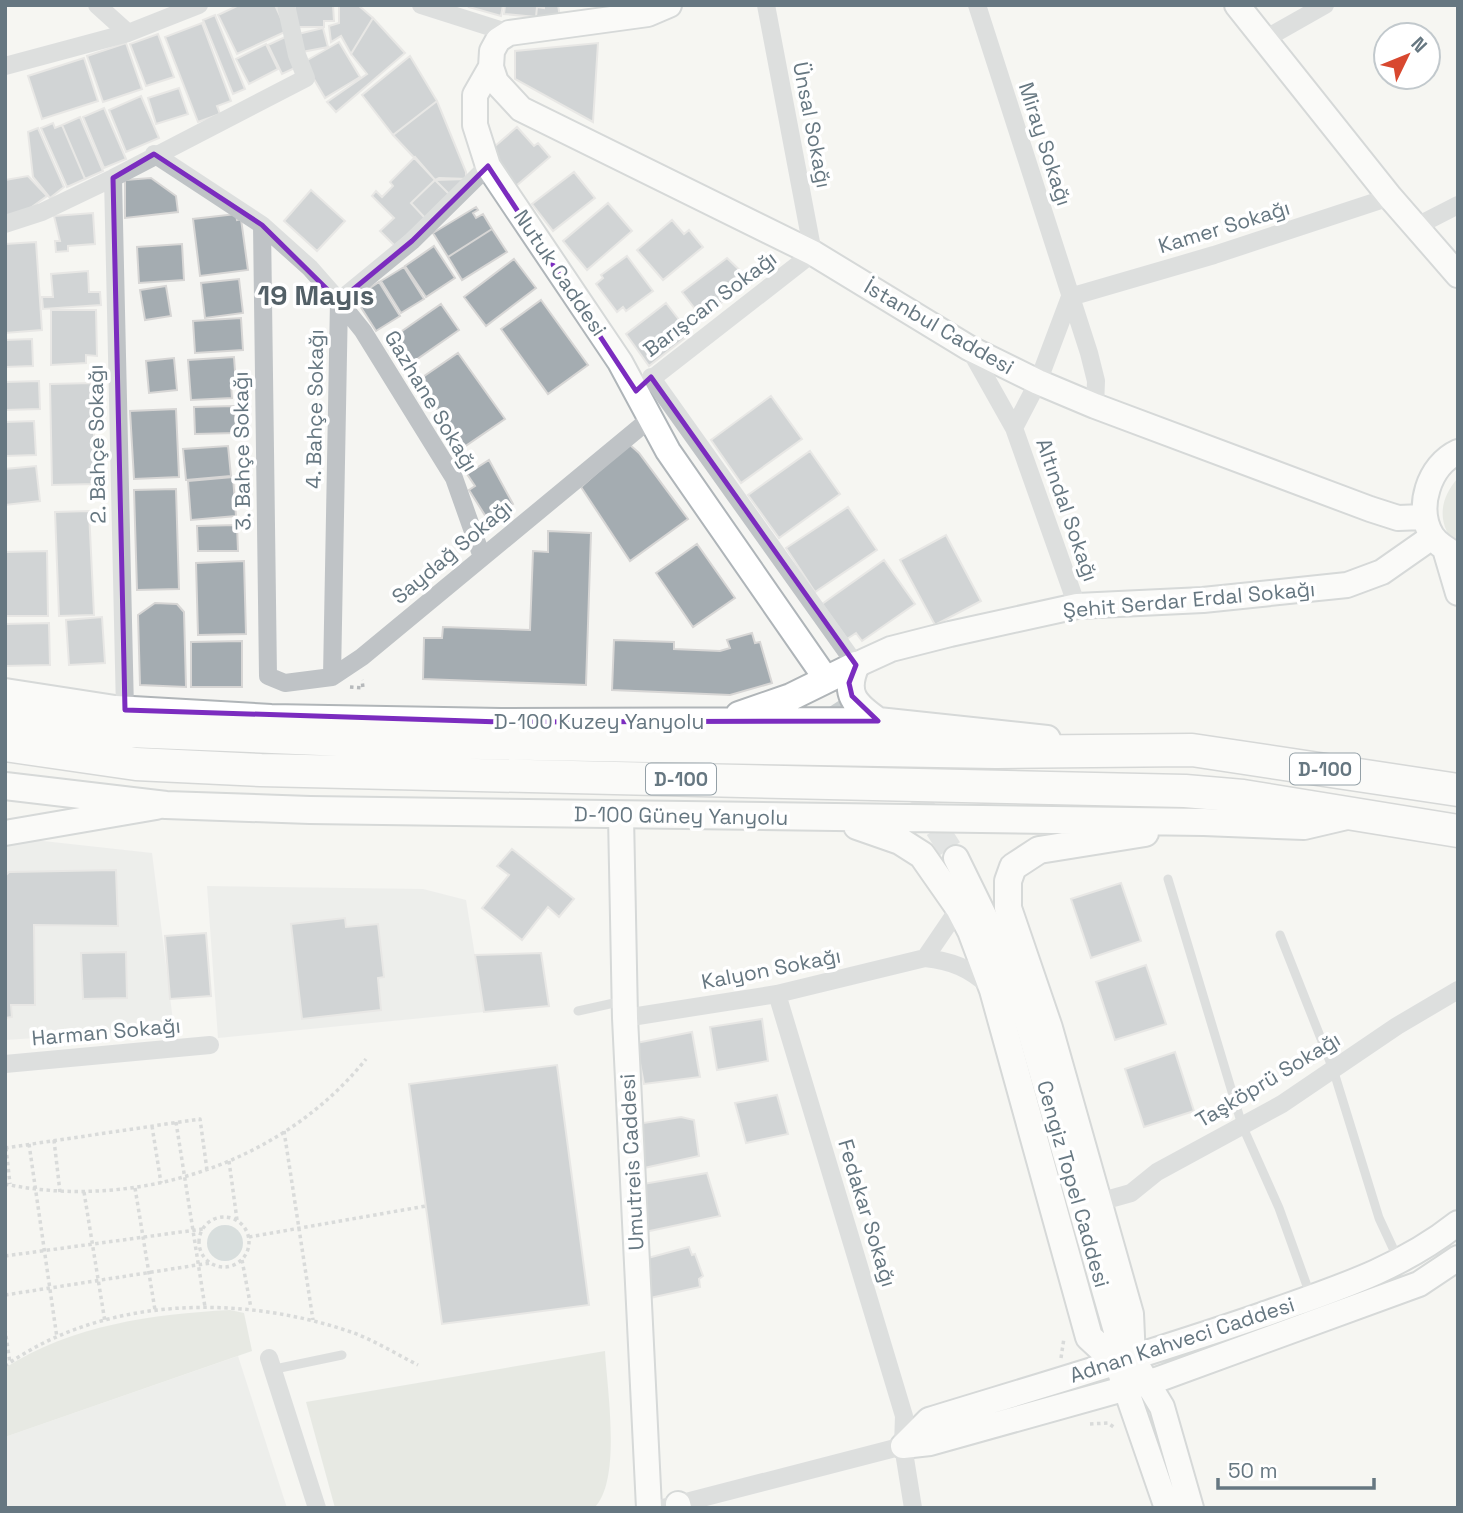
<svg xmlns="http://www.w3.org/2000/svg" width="1463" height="1513" font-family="'Space Grotesk',sans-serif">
<rect width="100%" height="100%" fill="#f5f5f2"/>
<!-- built -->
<path fill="#e3e4e3" d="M16,838L152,853L174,1029L5,1040V847Z
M207,886L423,889L466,900L484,1012L218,1038Z
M238,1356L287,1508H5V1437Z"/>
<!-- green -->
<path fill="#d5dad1" d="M1458,478V547C1437,526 1438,500 1458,478Z
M230,1310L244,1313L252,1351L5,1437V1368C72,1325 153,1314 230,1310Z
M605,1351C607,1389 622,1481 594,1508H335L306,1402Z"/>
<!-- water -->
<path fill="#b4c1c4" d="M207 1243a18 18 0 1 1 36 0a18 18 0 1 1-36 0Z"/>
<!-- building -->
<path fill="#a4acb1" stroke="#d7d6d5" stroke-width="2" d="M239,5H275L287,31L237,54L218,15Z
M295,5H333L334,21H324V27H295Z
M339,5H358L373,18L351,54L341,36L331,42L329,26L339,23Z
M470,5H503L501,16L469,7Z
M505,5H544V8L537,7L536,17L504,14Z
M544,5H558L561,23L536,17L537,7L544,8Z
M215,15L245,89L233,94L203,20Z
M373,18L405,53L336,112L327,102L367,74L351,54Z
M202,23L231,101L217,106L220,114L198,122L165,37Z
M323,28L328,47L302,52L298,34Z
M158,34L174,77L146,86L130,44Z
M285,37L299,66L282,74L268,45Z
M339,42L360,77L325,98L304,62Z
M126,43L142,89L103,102L87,56Z
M598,43L593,122L515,79V51Z
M266,44L278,69L249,84L236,59Z
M410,56L437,101L393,135L362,95Z
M84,58L98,101L42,119L28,76Z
M179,88L188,114L156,124L148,98Z
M141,96L159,138L126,152L109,110Z
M437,101L466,172V179L435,180L393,135Z
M104,108L126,159L104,168L83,117Z
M80,117L103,171L85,179L62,125Z
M53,123L55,128L62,125L85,179L67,187L41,128Z
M517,127L534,146L538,143L550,157L516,186L487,153Z
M38,128L64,187L50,198L33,177L28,132Z
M415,157L435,180L411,203L425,218L395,246L380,231L394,218L372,196L376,191L382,197L393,186L390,182Z
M574,172L595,198L553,231L532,204Z
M28,176L47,196L29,209L5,217V180Z
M151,178L176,196L178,212L125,218V180Z
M439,178L466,179L449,194L435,180Z
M435,180L449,194L425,218L411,203Z
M311,190L345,221L317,251L284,221Z
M608,203L632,231L587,270L563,241Z
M476,207L478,210L473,213L476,218L483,214L492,229L448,257L433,233Z
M93,213L95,244L68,246V251L56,252L55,241H60L54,216Z
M236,214L237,220L241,219L248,270L200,276L193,219Z
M672,220L684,234L689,230L703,247L663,280L637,250Z
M492,229L507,252L462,280L448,257Z
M36,242L42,330L5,333V244Z
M182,244L184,280L139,283L137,247Z
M434,246L455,278L426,297L405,266Z
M627,256L653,291L626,311L623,307L617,312L596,284L603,278L601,275Z
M727,258L750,280L702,318L682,292Z
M514,259L536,288L486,326L464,297Z
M404,267L424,299L401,313L381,281Z
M88,271L89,292H100L101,305L43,309L42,297H53L51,274Z
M239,279L243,313L205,318L201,283Z
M379,282L400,316L376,331L355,298Z
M166,286L171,316L145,320L140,290Z
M541,300L588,365L548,394L501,329Z
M666,303L690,334L649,366L626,334Z
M441,304L459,330L410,364L392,338Z
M51,310H96L97,356L86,355V363L51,365Z
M241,318L243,350L195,353L193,321Z
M32,339L33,366L5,367V340Z
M458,353L505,419L464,447L417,381Z
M234,357L236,385H231L232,398L191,400L188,360Z
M174,358L177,390L149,393L146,361Z
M39,381L40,409L5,410V382Z
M93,383L95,484L52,485L50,384Z
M771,396L802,439L741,483L711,440Z
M235,406L236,433L195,434L194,407Z
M176,409L179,477L134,479L130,411Z
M34,421L36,455L5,456V422Z
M629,444L639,453L688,519L630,561L581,487Z
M228,446L231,476L186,480L183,449Z
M810,451L840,494L779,538L748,495Z
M489,460L513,504L488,520L469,490L475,486L467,474Z
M36,466L40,501L5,505V469Z
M233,477L236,516L191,520L188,481Z
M176,489L179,589L137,590L134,490Z
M848,507L877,550L815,592L786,548Z
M89,511L94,615L59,616L55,512Z
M237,525L238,551H198L197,526Z
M548,531L591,533L586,685L423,679L424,638H442L443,627L530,630L533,551L548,552Z
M946,535L981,601L935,625L900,560Z
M697,544L735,598L693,627L656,573Z
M47,551L48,616H5V552Z
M884,560L915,604L862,641L856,633L847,639L822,604Z
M244,561L246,634L198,635L196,563Z
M155,603L177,604L184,612L186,687L140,685L138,615Z
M102,617L105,663L69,665L66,620Z
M49,623L50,665L5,666V624Z
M752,633L755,643L760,642L772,683L730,695L612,690L614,640L674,642V649L720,651L730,648L727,640Z
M242,641V687H191V642Z
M512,849L574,899L559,917L548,907L522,940L482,908L509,875L497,866Z
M116,870L118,926L34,925L35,1005H11L12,1017L5,1018V876L9,872Z
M1121,883L1141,941L1091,958L1071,899Z
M345,918L346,927L378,924L384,977L378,978L381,1010L302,1019L291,924Z
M206,933L211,996L170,999L165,936Z
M126,952L127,998L83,999L81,953Z
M541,953L549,1006L484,1012L475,955Z
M1146,965L1166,1024L1115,1040L1096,982Z
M762,1019L768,1061L717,1070L710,1027Z
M692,1032L700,1077L644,1084L636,1043Z
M1175,1052L1194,1111L1144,1127L1125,1069Z
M557,1065L589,1305L442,1324L409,1084Z
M777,1095L788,1134L746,1143L735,1103Z
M681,1117L694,1120L699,1156L644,1168L637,1124Z
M707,1173L720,1216L645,1232L643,1184Z
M689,1247L692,1255L695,1254L703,1276L699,1279L700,1287L650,1298L644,1259Z"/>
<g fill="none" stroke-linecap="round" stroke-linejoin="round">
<!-- secondary-tunnel -->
<path stroke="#cacfd0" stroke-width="24" stroke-dasharray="24 12" stroke-linecap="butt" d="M820,670L858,728
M878,738L956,858"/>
<!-- secondary casing -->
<g stroke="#afb5b9" stroke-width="28">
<path id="secondary" d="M669,5L648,14L509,33L498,40L492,51L491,67L475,95V125L488,166L620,362L668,451L820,670
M1237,5L1390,197L1458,275
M491,67L496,82L521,109L813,253L969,348L1038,382L1095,406L1370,509L1398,518L1424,517
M1458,452C1429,465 1415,508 1432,536C1438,545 1449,551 1458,556
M1445,549L1458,593
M856,665L891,649L950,634L1077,606L1203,600L1347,585L1382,572L1432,537
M621,816L625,1018L649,1508
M5,833L156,807
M956,858L1005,958L1024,1011L1116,1331L1162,1407L1191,1508
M1110,1343L1167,1508
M903,1446L929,1420C1040,1386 1152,1353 1262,1315C1332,1290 1399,1270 1458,1223
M903,1446L930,1443L1159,1379L1419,1284L1458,1258
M678,1504L679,1508"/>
</g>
<!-- primary casing -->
<g stroke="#b0b5b8" stroke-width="30">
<path id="primary" d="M856,665C843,694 855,705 878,721
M5,692L115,709L271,718L501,722L878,721L1047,739
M739,715L791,697L856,665
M5,786L166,805L310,810L1204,822L1304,826L1351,815
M857,826L900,841L922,855L959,908L971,931L993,990L1089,1337L1117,1363
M1132,1359L1130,1314L1049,1028L1008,908V881L1013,867L1039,850L1145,833"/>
</g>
<!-- highway casing -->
<g stroke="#b0b4b7" stroke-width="35">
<path id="highway" d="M5,718L129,731L368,741L996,752L1192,750L1458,790
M5,745L136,764L261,770L1185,791L1243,796L1458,831"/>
</g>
<!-- path -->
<path stroke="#b7babc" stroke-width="3.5" stroke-dasharray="3.5 3.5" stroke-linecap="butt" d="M350,687L363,688L362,680
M176,1122L205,1307
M152,1126L161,1183
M284,1131L313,1320
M54,1140L60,1192
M29,1144L57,1338
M5,1148L200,1119L207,1170
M6,1148L10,1184
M229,1161L237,1220
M5,1184C135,1211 282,1164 366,1059
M135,1188L155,1310
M84,1192L105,1322
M199 1242a25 25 0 1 1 50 0a25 25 0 1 1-50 0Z
M249,1237L426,1206
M5,1256L203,1229
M242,1260L251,1308
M5,1295L210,1263
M5,1329L10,1363
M1061,1358L1064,1338
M5,1366C104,1296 240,1294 351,1332C374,1340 396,1354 418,1365
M1090,1424L1108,1423L1115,1428"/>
<!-- lane -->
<path stroke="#bfc3c6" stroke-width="9" d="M1168,879L1242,1125L1279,1208L1311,1297
M1280,935L1333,1069L1379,1218L1398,1259
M578,1011L623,1001
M275,1369L342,1355"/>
<!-- street -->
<path stroke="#bfc3c6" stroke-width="18" d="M97,5L128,33
M421,5L509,33
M977,5L1089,353L1096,381L1095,406
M1265,39L1325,5
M5,66L128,33L199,5
M154,154L262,225L310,268L339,301L363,331L454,478L482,557
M113,178L125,710
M5,224L42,212L113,178L306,78L297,55L286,5
M262,225L268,676L285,683L332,677L362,657L651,418
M1415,227L1458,205
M1070,297L1214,255L1390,197
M969,348L1014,428L1077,606
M651,377L856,665
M636,391L813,253L766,5
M1014,428L1038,382L1070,297
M332,677L339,301L412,241L488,166
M925,958L959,908
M777,994L904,1416L903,1446L913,1508
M625,1018L777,994L925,958C952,961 969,968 989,986
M5,1064L210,1045
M1099,1202L1131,1193L1157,1172L1282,1104L1397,1026L1458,990
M269,1358L317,1508
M663,1508L903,1446"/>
<!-- secondary -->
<use href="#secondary" stroke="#fff" stroke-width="24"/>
<!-- primary -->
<use href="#primary" stroke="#fff" stroke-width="26"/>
<!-- highway -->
<use href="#highway" stroke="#fff" stroke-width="32"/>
</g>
<!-- marked area -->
<path d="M0 0H1463V1513H0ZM154,154L262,225L339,301L412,241L488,166L636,391L651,377L856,665L849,683L852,696L878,721L501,722L125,710L113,178Z" fill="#f5f5f2" fill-opacity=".55" fill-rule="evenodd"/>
<path fill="none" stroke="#7b2cbf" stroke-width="5" stroke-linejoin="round" d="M154,154L262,225L339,301L412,241L488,166L636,391L651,377L856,665L849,683L852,696L878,721L501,722L125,710L113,178Z"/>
<g text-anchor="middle" stroke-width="7" stroke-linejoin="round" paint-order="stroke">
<!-- shield labels -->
<g fill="#fff" stroke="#94a0a7" stroke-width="2">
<rect x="1290" y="753.5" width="70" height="31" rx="5"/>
<rect x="646" y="763.5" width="70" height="31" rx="5"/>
</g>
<g font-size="19" font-weight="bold" fill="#667781">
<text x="1325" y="776">D-100</text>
<text x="681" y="786">D-100</text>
</g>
<!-- street labels -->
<g font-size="21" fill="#667781" stroke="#fff">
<text transform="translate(812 125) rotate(79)" y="7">Ünsal Sokağı</text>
<text transform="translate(1045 144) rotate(72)" y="7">Miray Sokağı</text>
<text transform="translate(1224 227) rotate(-17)" y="7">Kamer Sokağı</text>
<text transform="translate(560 273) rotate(56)" y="7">Nutuk Caddesi</text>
<text transform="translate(710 304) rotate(-37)" y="7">Barışcan Sokağı</text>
<text transform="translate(939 327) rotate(30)" y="7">İstanbul Caddesi</text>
<text transform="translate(431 401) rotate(59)" y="7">Gazhane Sokağı</text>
<text transform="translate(315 409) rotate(-89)" y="7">4. Bahçe Sokağı</text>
<text transform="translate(97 444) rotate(-91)" y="7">2. Bahçe Sokağı</text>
<text transform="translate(242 451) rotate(-91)" y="7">3. Bahçe Sokağı</text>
<text transform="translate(1067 510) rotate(71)" y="7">Altındal Sokağı</text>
<text transform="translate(452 552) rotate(-40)" y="7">Saydağ Sokağı</text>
<text transform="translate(1189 600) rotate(-5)" y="7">Şehit Serdar Erdal Sokağı</text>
<text x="599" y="729">D-100 Kuzey Yanyolu</text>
<text transform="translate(681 816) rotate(1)" y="7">D-100 Güney Yanyolu</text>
<text transform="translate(771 969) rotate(-11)" y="7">Kalyon Sokağı</text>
<text transform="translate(106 1032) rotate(-5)" y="7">Harman Sokağı</text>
<text transform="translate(1268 1080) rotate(-31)" y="7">Taşköprü Sokağı</text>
<text transform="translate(632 1162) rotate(-93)" y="7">Umutreis Caddesi</text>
<text transform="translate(1073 1184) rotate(74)" y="7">Cengiz Topel Caddesi</text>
<text transform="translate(867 1213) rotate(73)" y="7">Fedakar Sokağı</text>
<text transform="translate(1182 1340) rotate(-18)" y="7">Adnan Kahveci Caddesi</text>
</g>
<!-- district labels -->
<g font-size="28" font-weight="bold" fill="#536067" stroke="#fff">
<text x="316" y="305">19 Mayıs</text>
</g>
</g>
<!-- border -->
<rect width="1463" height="1513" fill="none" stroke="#667781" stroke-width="14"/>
<!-- north arrow -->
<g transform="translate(1407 56) rotate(47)"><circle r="33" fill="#ffffff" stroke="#c2c9cd" stroke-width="2"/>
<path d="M0-5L12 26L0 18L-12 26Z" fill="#d8482f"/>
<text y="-10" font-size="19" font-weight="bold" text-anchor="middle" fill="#667781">N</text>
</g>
<!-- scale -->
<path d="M1218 1478v10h156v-10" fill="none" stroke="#667781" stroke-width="3.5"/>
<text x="1228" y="1478" font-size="21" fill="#667781" stroke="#ffffff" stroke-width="5" paint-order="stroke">50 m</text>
</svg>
